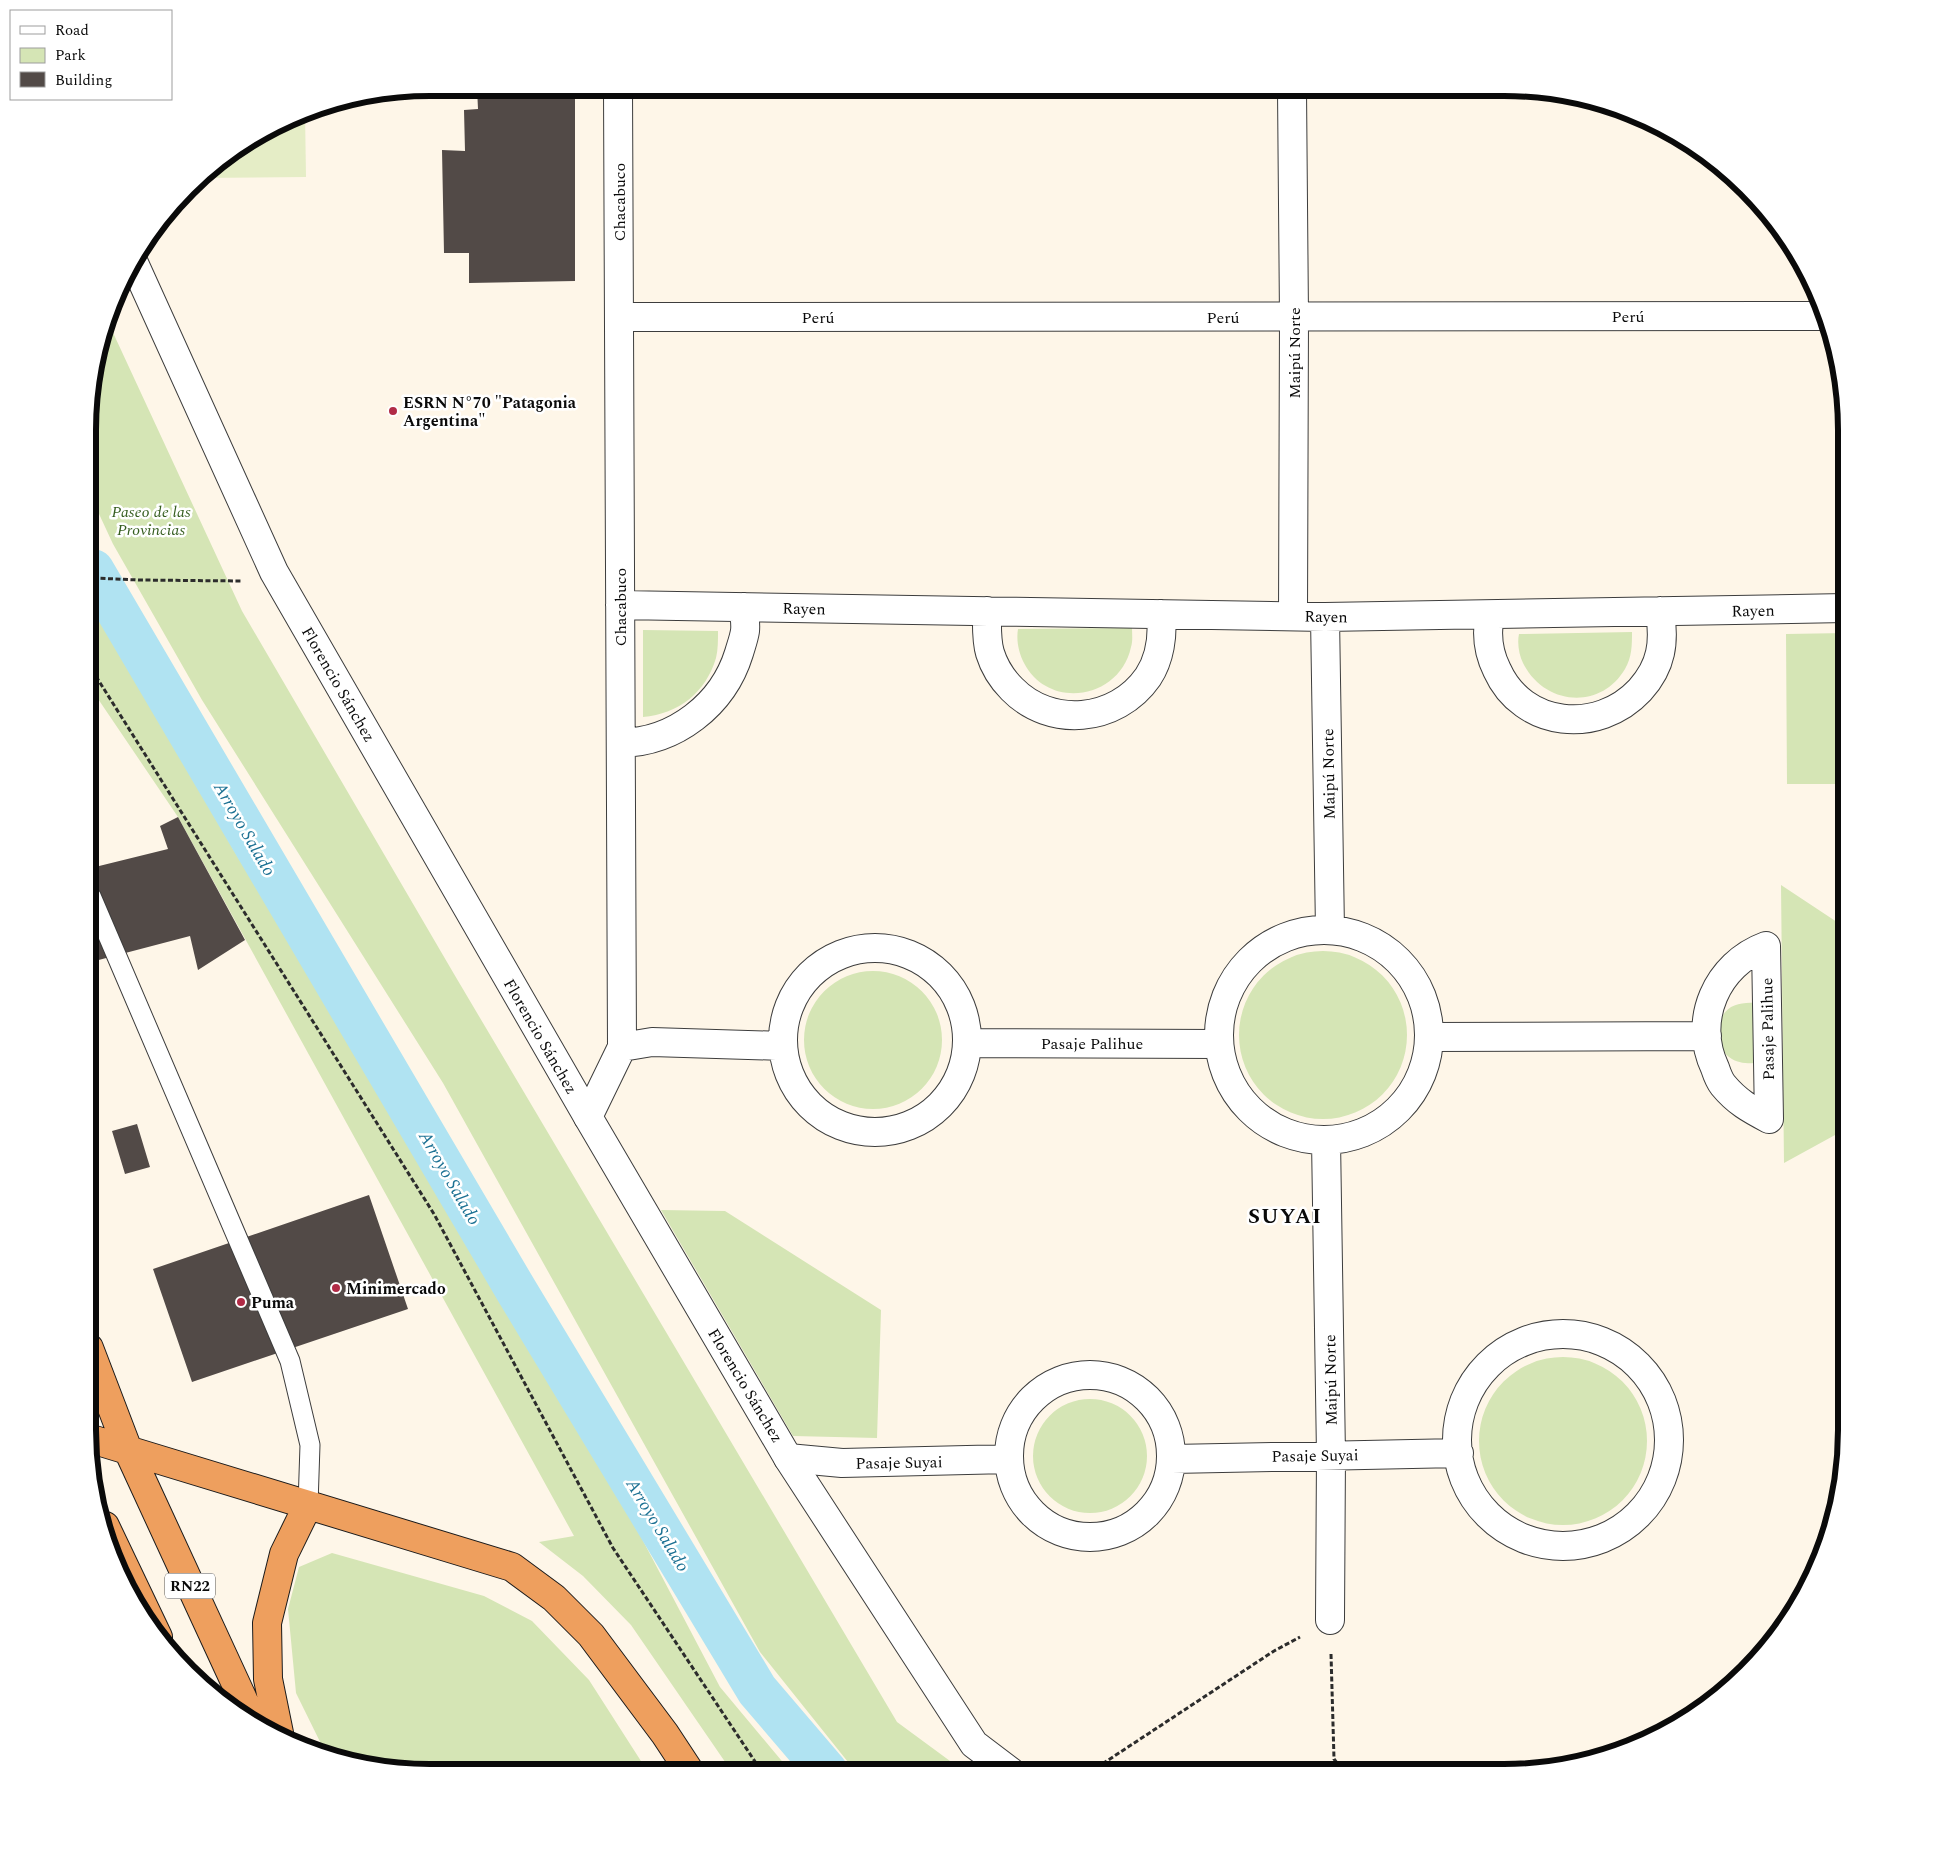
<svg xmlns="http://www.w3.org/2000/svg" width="1934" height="1860" font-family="Spectral,serif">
<rect width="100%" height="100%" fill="#fef6e8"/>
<!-- green -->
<path fill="#d5e5b5" d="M109,324L242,611L454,974L897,1722L965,1772H856L760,1652L443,1083L202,700L113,544L93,501L94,363Z
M93,607L236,854L590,1440L720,1687L791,1772H732L631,1625L583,1576L539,1542L574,1536L178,817L92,690Z
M1132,628C1132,634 1133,641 1131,647C1120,699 1049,711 1024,663C1019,653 1016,641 1018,629Z
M643,630L718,631C718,640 718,650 716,658C706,692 679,714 643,717Z
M1632,632C1632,645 1632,657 1625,669C1600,711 1544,705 1523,663C1519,655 1517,643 1519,634Z
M1846,633V784H1787L1786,634Z
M1781,885L1846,928V1129L1784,1163Z
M1239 1035a84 84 0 1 1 168 0a84 84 0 1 1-168 0Z
M804 1040a69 69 0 1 1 138 0a69 69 0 1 1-138 0Z
M1762,1002V1063C1751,1063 1739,1065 1729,1057C1713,1045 1715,1017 1731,1007C1740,1002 1752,1003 1762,1002Z
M661,1210L725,1211L881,1310L877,1438L793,1436Z
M1479 1441a84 84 0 1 1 168 0a84 84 0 1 1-168 0Z
M1033 1456a57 57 0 1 1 114 0a57 57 0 1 1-114 0Z
M332,1553L484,1596L532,1621L589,1680L648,1772H408L341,1761L327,1756L296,1693L288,1609L299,1567Z"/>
<!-- pitch -->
<path fill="#e5edc6" d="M305,112L306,177L200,178L204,172L259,133Z"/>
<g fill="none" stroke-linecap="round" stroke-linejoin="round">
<!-- canal -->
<path stroke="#b0e3f2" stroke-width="42" d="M93,570L516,1290L757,1690L827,1772"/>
</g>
<!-- building -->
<path fill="#524a47" d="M477,88H575V281L469,283V253H444L442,150L465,151L464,110L478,109Z
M178,817L245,940L198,970L190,936L91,962V868L168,849L160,826Z
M137,1124L150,1167L125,1174L112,1131Z
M369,1195L408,1309L192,1382L153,1269Z"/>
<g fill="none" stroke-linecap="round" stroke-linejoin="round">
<!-- service casing -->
<g stroke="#3d3d3d" stroke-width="21">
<path id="service" d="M91,896L290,1361L310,1445L308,1505"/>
</g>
<!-- minor casing -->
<g stroke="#3d3d3d" stroke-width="30">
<path id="minor" d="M1292,90L1294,317L1293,616
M619,317L1827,316
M620,605L1325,617L1846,608
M987,611C987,624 986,640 990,653C994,666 1002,679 1012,689C1050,728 1116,723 1148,677C1160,659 1163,635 1161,614
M1490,615C1486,634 1488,652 1497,670C1523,728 1598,735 1640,690C1649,680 1657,667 1660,653C1663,640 1662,625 1660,611
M1325,617L1330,930
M621,743C675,742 723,705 739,653C741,646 744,638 745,631C746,623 744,615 744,607
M1219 1035a105 105 0 1 1 210 0a105 105 0 1 1-210 0Z
M1766,946L1769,1119C1750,1109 1737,1102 1723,1085C1719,1080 1717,1074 1715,1068C1692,1020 1717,964 1766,946Z
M783 1040a92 92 0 1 1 184 0a92 92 0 1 1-184 0Z
M1429,1037L1707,1036
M967,1043L1218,1044
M622,1047L652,1042L783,1046
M588,1117L622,1047L618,88
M1326,1140L1331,1455L1330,1620
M1457 1440a106 106 0 1 1 212 0a106 106 0 1 1-212 0Z
M1009 1456a81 81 0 1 1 162 0a81 81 0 1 1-162 0Z
M788,1458L842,1463L1009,1459
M1172,1459L1459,1453"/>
</g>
<!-- tertiary casing -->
<g stroke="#3d3d3d" stroke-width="30">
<path id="tertiary" d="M133,261L274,572L588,1117L788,1458L974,1744L1011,1772"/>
</g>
<!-- trunk casing -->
<g stroke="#1b1b1b" stroke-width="30">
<path id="trunk" d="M89,1348L128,1450L253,1721
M88,1438L512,1567L554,1598L591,1635L665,1734L690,1772
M105,1526L158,1637
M280,1738L268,1679L267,1623L284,1554L308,1505"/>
</g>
<!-- path -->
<path stroke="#2c2c2c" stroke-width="3" stroke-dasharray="5 2.5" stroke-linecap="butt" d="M93,578L139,580L241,581
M92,670L434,1214L613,1548L762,1772
M1331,1654L1334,1759L1344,1772
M1090,1772L1274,1651L1300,1637"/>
<!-- service -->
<use href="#service" stroke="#fff" stroke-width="19"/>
<!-- minor -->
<use href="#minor" stroke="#fff" stroke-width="28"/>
<!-- tertiary -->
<use href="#tertiary" stroke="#fff" stroke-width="28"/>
<!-- trunk -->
<use href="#trunk" stroke="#ee9f5e" stroke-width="28"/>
</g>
<!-- markers -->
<g fill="#b12b46" stroke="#fff" stroke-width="2">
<circle cx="393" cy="411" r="5"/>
<circle cx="336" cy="1288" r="5"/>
<circle cx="241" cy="1302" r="5"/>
</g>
<g text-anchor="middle" stroke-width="5" stroke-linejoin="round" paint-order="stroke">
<!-- shield labels -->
<rect fill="#fff" stroke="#545454" stroke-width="1" x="165" y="1573.5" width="50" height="25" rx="4"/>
<g font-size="15" font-weight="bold" fill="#0a0a0a">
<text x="190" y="1591">RN22</text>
</g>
<!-- street labels -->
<g font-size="16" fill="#0a0a0a" stroke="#fff">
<text transform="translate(619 202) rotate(-90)" y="6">Chacabuco</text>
<text x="1628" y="322">Perú</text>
<text x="818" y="323">Perú</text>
<text x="1223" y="323">Perú</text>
<text transform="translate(1294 353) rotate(-90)" y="6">Maipú Norte</text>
<text transform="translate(620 607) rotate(-90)" y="6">Chacabuco</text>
<text transform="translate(804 608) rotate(1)" y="6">Rayen</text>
<text transform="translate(1753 610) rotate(-1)" y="6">Rayen</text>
<text transform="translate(1326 616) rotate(1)" y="6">Rayen</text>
<text transform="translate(339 684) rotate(60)" y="6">Florencio Sánchez</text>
<text transform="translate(1328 774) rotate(-91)" y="6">Maipú Norte</text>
<text transform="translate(1767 1029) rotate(-91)" y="6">Pasaje Palihue</text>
<text transform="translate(541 1036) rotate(60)" y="6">Florencio Sánchez</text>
<text x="1092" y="1049">Pasaje Palihue</text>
<text transform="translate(1330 1380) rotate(-91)" y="6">Maipú Norte</text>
<text transform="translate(746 1385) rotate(59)" y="6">Florencio Sánchez</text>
<text transform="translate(1315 1455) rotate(-1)" y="6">Pasaje Suyai</text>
<text transform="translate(899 1462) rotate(-1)" y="6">Pasaje Suyai</text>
</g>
<!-- poi labels -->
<g font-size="16" font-weight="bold" fill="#0a0a0a" stroke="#fff" text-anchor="start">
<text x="403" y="408">ESRN N°70 "Patagonia<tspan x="403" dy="18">Argentina"</tspan></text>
<text x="346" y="1294">Minimercado</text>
<text x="251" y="1308">Puma</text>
</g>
<!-- park labels -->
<g font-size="16" font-style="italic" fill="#355d1f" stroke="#fff">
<text x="151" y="517">Paseo de las<tspan x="151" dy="18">Provincias</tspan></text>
</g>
<!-- water labels -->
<g font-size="18" font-style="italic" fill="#1c7193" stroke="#fff">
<text transform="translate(245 829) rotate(60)" y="6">Arroyo Salado</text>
<text transform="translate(450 1178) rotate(60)" y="6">Arroyo Salado</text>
<text transform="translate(658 1525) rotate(59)" y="6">Arroyo Salado</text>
</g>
<!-- district labels -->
<g font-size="21" font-weight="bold" letter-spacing="1" fill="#0a0a0a" stroke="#fff">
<text x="1285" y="1223">SUYAI</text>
</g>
</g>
<!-- crop -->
<path d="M0 0H1934V1860H0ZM430 96H1504A334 334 0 0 1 1838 430V1430A334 334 0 0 1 1504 1764H430A334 334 0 0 1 96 1430V430A334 334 0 0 1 430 96Z" fill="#fff" fill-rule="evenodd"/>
<path fill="none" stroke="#0a0a0a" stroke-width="6" d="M430 96H1504A334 334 0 0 1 1838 430V1430A334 334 0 0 1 1504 1764H430A334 334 0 0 1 96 1430V430A334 334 0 0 1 430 96Z"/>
<!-- legend -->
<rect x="10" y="10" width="162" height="90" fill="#ffffff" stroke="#9d9d9d"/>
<rect x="20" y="26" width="25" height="8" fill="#ffffff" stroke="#9d9d9d"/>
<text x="55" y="35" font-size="15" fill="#0a0a0a">Road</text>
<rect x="20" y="48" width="25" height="15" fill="#d5e5b5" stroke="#9d9d9d"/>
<text x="55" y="60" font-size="15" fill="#0a0a0a">Park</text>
<rect x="20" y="72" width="25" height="15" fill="#524a47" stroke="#9d9d9d"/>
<text x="55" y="85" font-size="15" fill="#0a0a0a">Building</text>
</svg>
